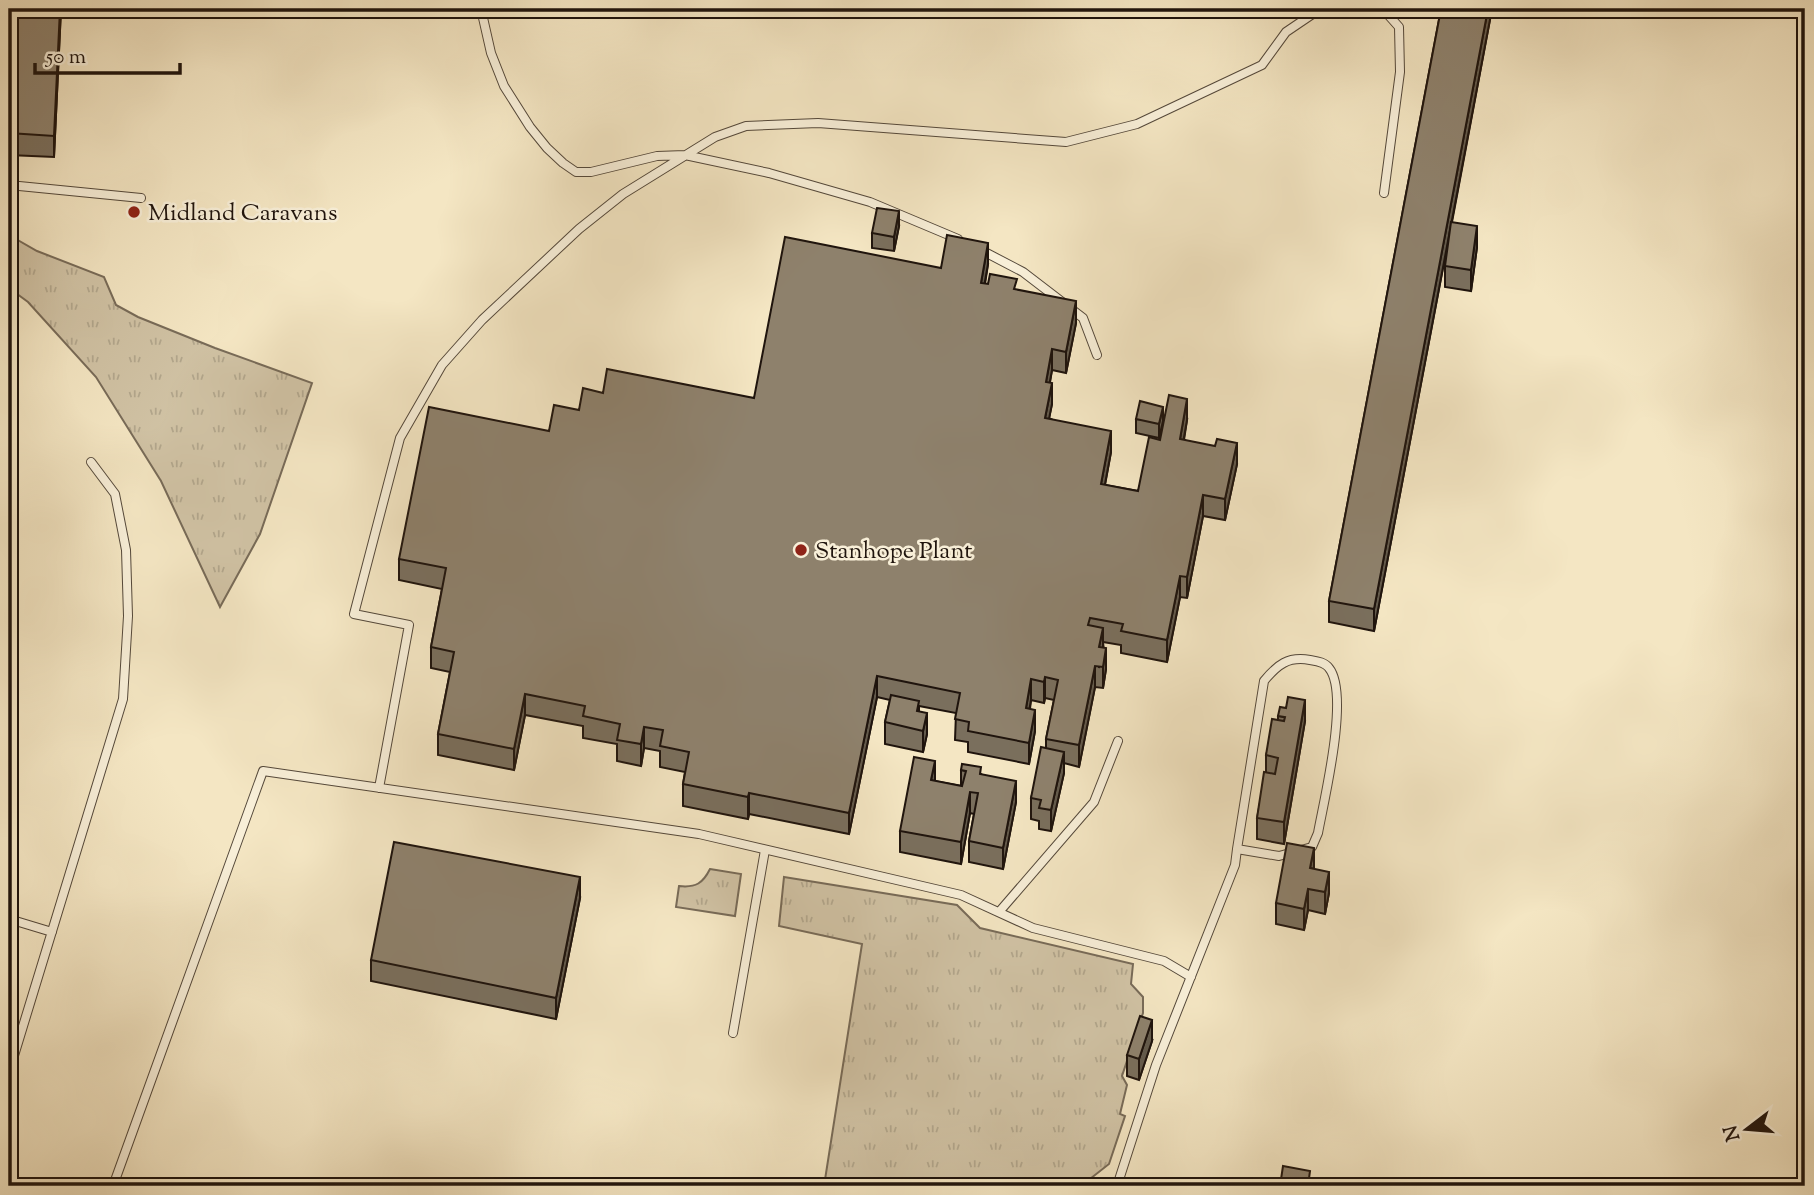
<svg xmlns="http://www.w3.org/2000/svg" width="1814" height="1195" font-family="'Sorts Mill Goudy',serif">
<defs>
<pattern id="grass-tufts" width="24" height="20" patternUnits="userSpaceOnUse" patternTransform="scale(1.75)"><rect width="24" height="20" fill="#d0c2a4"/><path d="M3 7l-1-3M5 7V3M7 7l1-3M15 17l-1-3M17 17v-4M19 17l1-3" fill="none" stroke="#b2a68c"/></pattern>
</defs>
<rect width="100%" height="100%" fill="#f4e6c3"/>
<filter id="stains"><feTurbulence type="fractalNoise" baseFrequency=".00286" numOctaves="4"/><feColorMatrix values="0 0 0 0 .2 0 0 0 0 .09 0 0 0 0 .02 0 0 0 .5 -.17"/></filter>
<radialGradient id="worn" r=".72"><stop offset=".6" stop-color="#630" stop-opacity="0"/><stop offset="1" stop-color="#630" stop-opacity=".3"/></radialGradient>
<!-- grass -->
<path fill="url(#grass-tufts)" stroke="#786b58" stroke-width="2" d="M9,235L37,251L104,277L116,305L138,317L215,348L312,383L260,534L220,607L161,481L96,377L28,302L9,288Z
M710,869L741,874L735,916L676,907L679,886C696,888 703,883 710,869Z
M784,877L957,905L980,928L1133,964L1131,984L1143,997V1013L1122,1076L1127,1085L1120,1114L1125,1116L1109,1164L1081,1186H824L862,944L779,926Z"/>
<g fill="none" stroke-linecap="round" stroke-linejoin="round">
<!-- service casing -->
<g stroke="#54483a" stroke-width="10">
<path id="service" d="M481,9L491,53L504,86L530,127L547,148L563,163L576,172H591L657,156L685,155L769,173L870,202L958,239
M1383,9L1399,27L1400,72L1384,193
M9,185L141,198
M979,249L1023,272L1083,318L1097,355
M379,788L409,625L354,614L400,438L442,365L482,320L579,229L623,194L715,137L746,126L818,123L1066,142L1137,124L1262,65L1286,32L1320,9
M999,912L1094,802L1118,741
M9,919L52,932
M733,1033L765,850
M9,1072L123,699L128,616L126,550L115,494L91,462
M113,1186L263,771L699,834L961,895L1033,928L1164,961L1191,977
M1117,1186L1156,1065L1235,865L1237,849L1264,681C1277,665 1288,656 1310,660C1316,661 1325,662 1329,668C1350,694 1324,800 1318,833L1312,847L1279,856L1237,849"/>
</g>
<!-- service -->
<use href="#service" stroke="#f8efd8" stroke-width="8"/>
</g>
<!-- wall -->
<path fill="#7a6f5d" stroke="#1f140d" stroke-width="2" d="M9,9H61L54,157L9,155Z
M1441,9H1492L1452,222L1477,247L1471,291L1445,287V266L1451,226L1374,631L1329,622V601Z
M899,226L894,251L872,248V233Z
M988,264L985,284L1017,290L1076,323L1066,373L1052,370L1050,382L1052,404L1049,418L1111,452L1105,485L1138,491L1160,440L1187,420L1184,440L1237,464L1225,520L1203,516L1187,598L1180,597L1167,662L1121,653V645L1103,642L1106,669L1103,688L1095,687L1079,767L1064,763V773L1051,831L1039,829V821L1031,819V798L1046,748V739L1054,700L1045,698L1044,703L1031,700L1030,709L1035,731L1029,764L968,752V742L955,740L956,713L919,706V711L927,734L923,752L885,744V722L890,700L877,697L849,834L749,814L748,819L683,806V784L685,772L660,767V751L644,748L641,766L617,761V744L583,738V726L525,715L514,770L438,755V734L450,672L431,668V647L442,589L399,580V559L549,431L603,393L754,398L941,268Z
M1136,419L1163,421L1159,438L1136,433Z
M1278,716L1305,721L1284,844L1257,839V818L1266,772V755L1278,720Z
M961,770L981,774L1016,802L1003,869L969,862V841L974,814L970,813L961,864L900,852V831L935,781L961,786Z
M1314,869L1329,893L1325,914L1308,910L1304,930L1276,924V903Z
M580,898L556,1019L371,981V960Z
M1152,1041L1139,1080L1127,1076V1055Z"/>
<!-- shaded-wall -->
<path fill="#635a4c" stroke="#1f140d" stroke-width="2" d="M60,9H61L54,157V136Z
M1488,9H1492L1374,631V609Z
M899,211V226L894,251V237Z
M1477,226V247L1471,291V270Z
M988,243V264L981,304V283Z
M1076,301V323L1066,373V352Z
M1052,349V370L1046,403V382Z
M1052,383V404L1045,439V418Z
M1187,399V420L1180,460V439Z
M1163,407V421L1159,438V424Z
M1111,431V452L1101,505V484Z
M1237,443V464L1225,520V499Z
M1203,495V516L1187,598V577Z
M1180,576V597L1167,662V640Z
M1103,628V649L1099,668V647Z
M1106,648V669L1103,688V667Z
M1095,666V687L1079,767V745Z
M877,676V697L849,834V813Z
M1045,677V698L1044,703V682Z
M1031,679V700L1026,729V708Z
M525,694V715L514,770V749Z
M1305,700V721L1284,844V822Z
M1035,710V731L1029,764V743Z
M927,713V734L923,752V731Z
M644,727V748L641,766V744Z
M1064,752V773L1051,831V810Z
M935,761V782L931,780Z
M1016,781V802L1003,869V848Z
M970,792V813L961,864V842Z
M749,793V814L748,819V797Z
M1314,848V869L1310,868Z
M1329,872V893L1325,914V892Z
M580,877V898L556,1019V998Z
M1308,889V910L1304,930V909Z
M1152,1020V1041L1139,1080V1059Z"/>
<!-- building -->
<path fill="#8e816c" stroke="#1f140d" stroke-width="2" d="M9,9H60L54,136L9,133Z
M1441,9H1488L1374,609L1329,601Z
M877,208L899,211L894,237L872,233Z
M1451,222L1477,226L1471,270L1445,266Z
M947,235L988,243L981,283L988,284L990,274L1017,279L1014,289L1076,301L1066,352L1052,349L1046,382L1052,383L1045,418L1111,431L1101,484L1138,491L1149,437L1160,440L1169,395L1187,399L1180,439L1215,446L1217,439L1237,443L1225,499L1203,495L1187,577L1180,576L1167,640L1121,631L1123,624L1090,618L1088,625L1103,628L1099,647L1106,648L1103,667L1095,666L1079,745L1046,739L1058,680L1045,677L1044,682L1031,679L1026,708L1035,710L1029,743L968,731L969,722L955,719L960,693L877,676L849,813L749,793L748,797L683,784L689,752L660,746L663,730L644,727L641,744L617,740L620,724L583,716L585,706L525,694L514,749L438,734L454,652L431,647L446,568L399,559L429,407L549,431L554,405L579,410L583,388L603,393L607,369L754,398L785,237L941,268Z
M1140,401L1163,407L1159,424L1136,419Z
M891,695L919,701L917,711L927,713L923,731L885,722Z
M1288,697L1305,700L1284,822L1257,818L1264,772L1275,774L1278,758L1266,755L1272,719L1284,721L1285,717L1278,716L1280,707L1286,708Z
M1041,747L1064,752L1051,810L1039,808L1041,800L1031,798Z
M914,757L935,761L931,780L962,786L966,771L961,770L962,764L981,767L980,774L1016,781L1003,848L969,841L978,793L970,792L961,842L900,831Z
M394,842L580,877L556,998L371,960Z
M1287,843L1314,848L1310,868L1329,872L1325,892L1308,889L1304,909L1276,903Z
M1140,1016L1152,1020L1139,1059L1127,1055Z
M1283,1166L1310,1171L1308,1186H1280Z"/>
<!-- markers -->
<g fill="#8f2418" stroke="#f8efd8" stroke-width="2.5">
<circle cx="134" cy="212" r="7"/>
<circle cx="801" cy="550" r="7"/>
</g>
<g text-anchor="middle" stroke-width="5" stroke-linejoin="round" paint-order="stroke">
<!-- poi labels -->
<g font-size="24" fill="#1f140d" stroke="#f8efd8" text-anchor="start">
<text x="148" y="220">Midland Caravans</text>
<text x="815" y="558">Stanhope Plant</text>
</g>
</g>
<!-- margin -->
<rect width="1814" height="1195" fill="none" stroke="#f4e6c3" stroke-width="35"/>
<rect x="10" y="10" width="1793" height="1174" fill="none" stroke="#1f140d" stroke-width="3.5"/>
<rect x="18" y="18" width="1779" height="1160" fill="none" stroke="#1f140d" stroke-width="2"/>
<!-- north arrow -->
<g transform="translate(1747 1129) rotate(254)" stroke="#f8efd8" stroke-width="5" paint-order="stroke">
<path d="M0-5L12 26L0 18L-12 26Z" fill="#1f140d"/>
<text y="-10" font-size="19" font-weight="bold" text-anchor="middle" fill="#1f140d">N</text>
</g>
<!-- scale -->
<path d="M35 63v10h145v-10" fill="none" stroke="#1f140d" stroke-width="3.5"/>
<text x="46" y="63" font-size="21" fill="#1f140d" stroke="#f8efd8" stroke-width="5" paint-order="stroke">50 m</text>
<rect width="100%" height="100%" filter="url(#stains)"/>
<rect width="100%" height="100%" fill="url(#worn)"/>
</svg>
